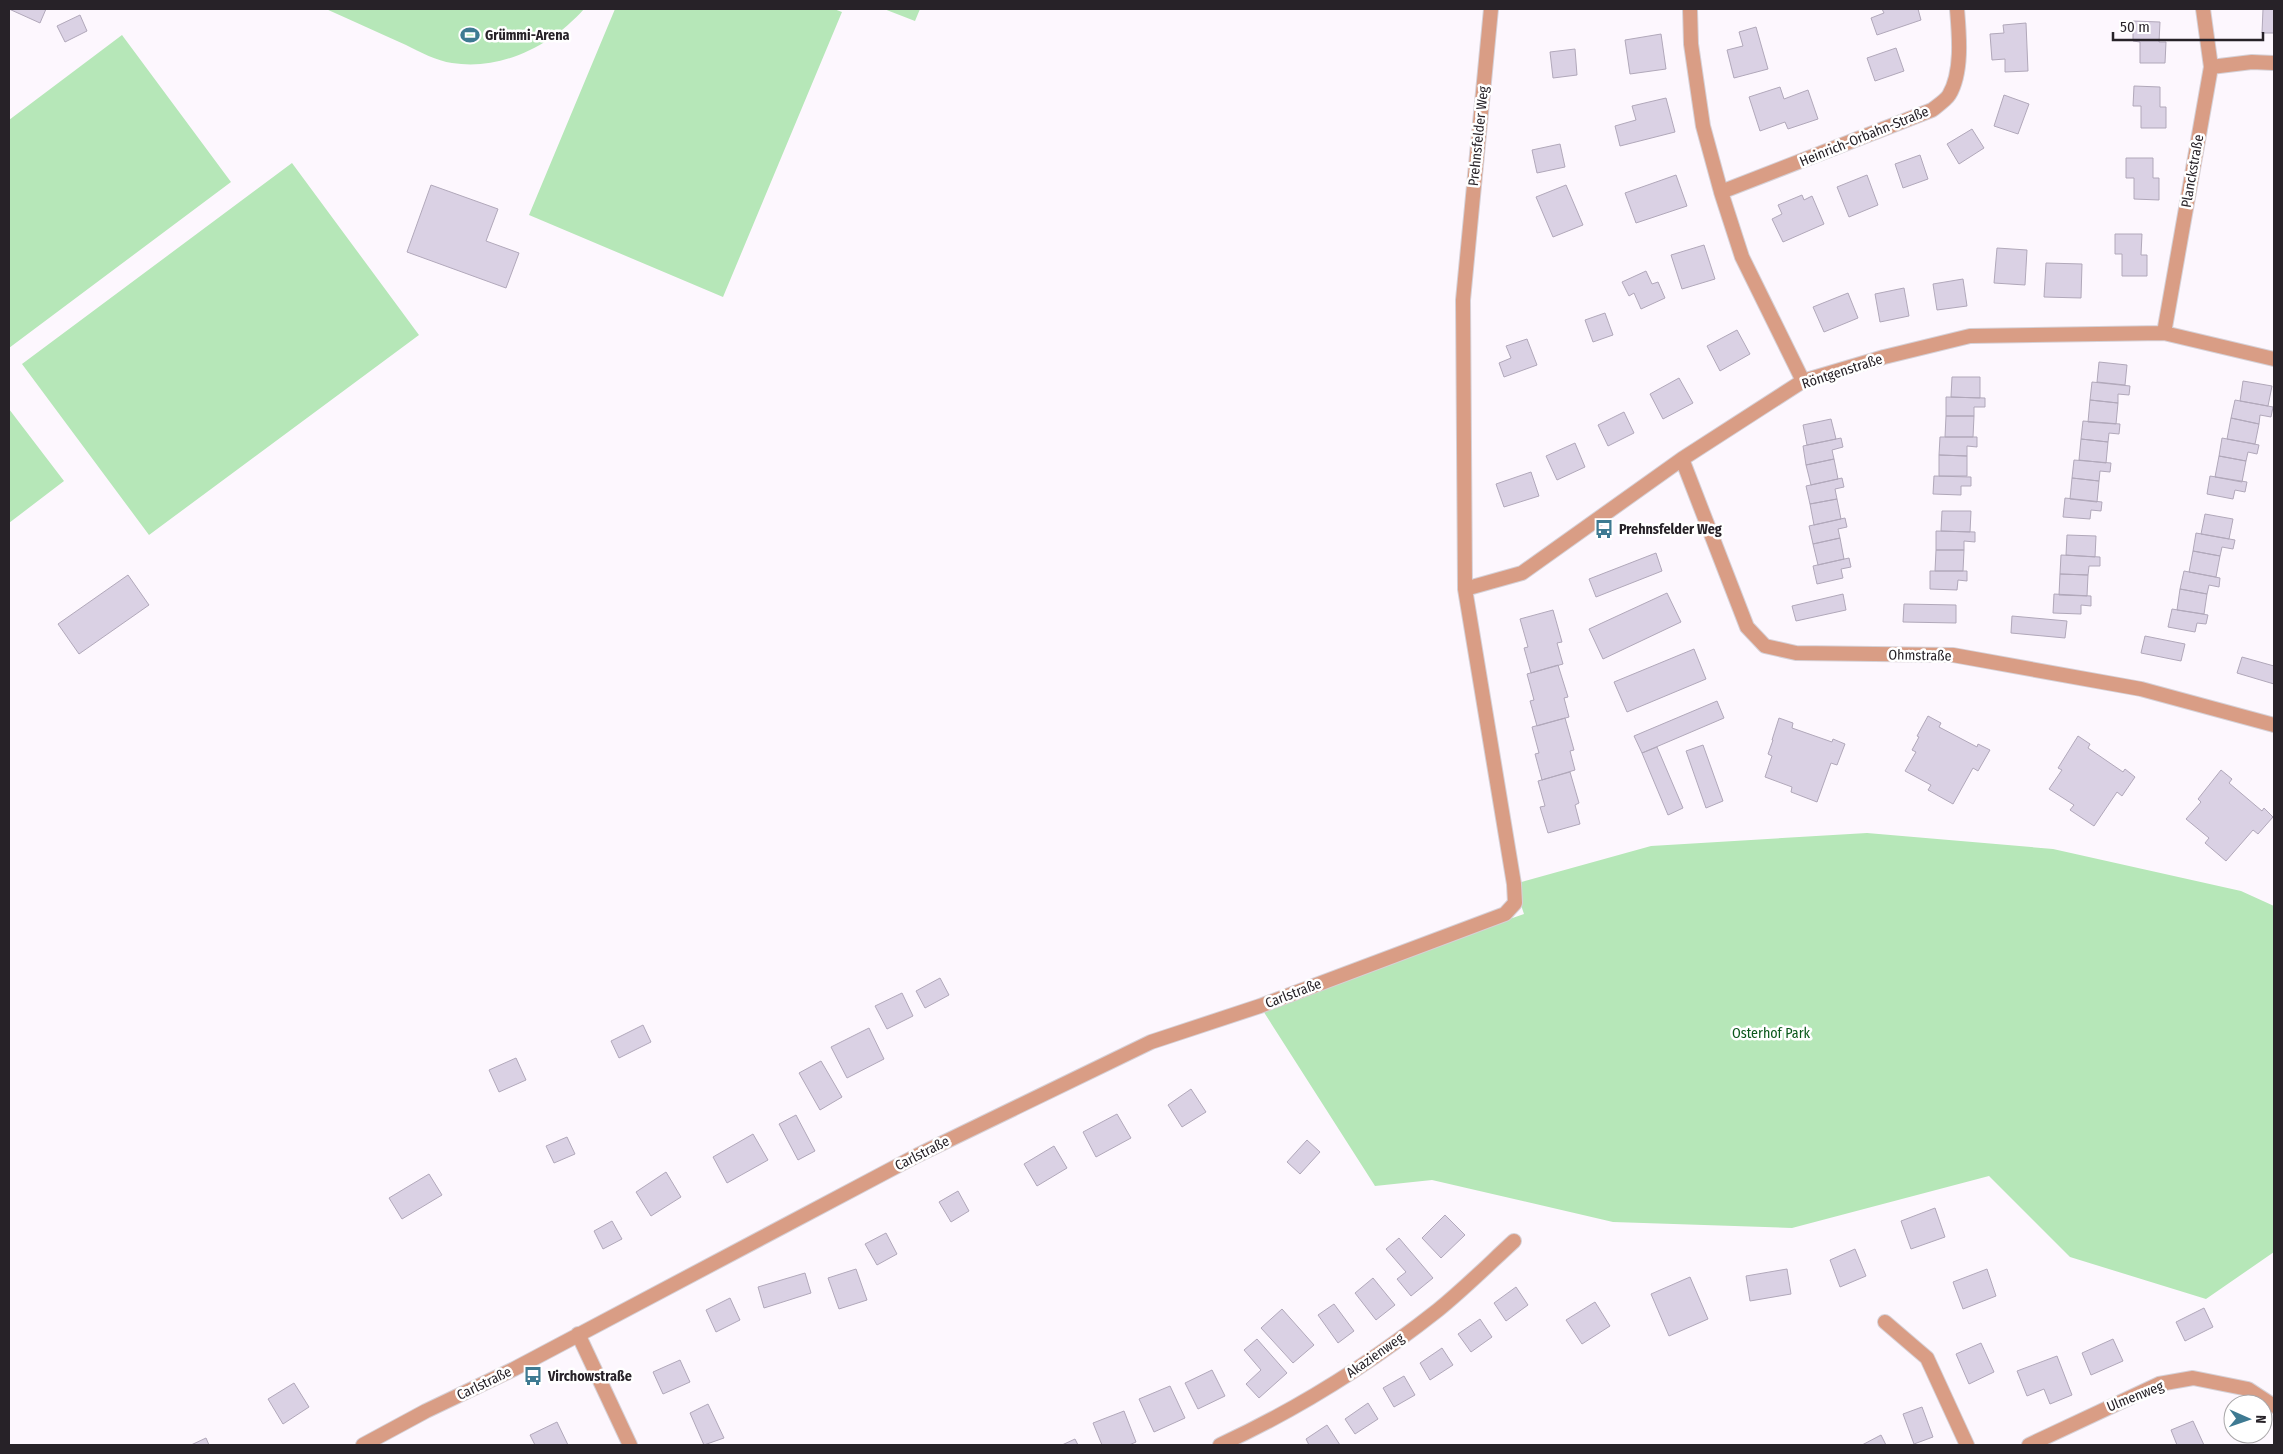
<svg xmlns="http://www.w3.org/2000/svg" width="2283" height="1454" font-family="'Fira Sans Condensed',sans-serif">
<rect width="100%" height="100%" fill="#fdf7fe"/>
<!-- green -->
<path fill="#b6e7b8" d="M326,9H584C552,45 502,71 452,63C437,61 420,52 406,45C379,33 353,21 326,9Z
M615,9H834L842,12L723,297L529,215Z
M884,9H920L915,21Z
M122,35L231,182L9,348V120Z
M292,163L419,335L149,535L22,364Z
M9,409L64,481L9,523Z
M1867,833L2053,849L2241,891L2274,906V1252L2206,1299L2070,1257L1989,1176L1792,1228L1613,1222L1432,1180L1375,1186L1260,1006L1524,914L1514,884L1651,846Z"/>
<!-- building -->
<path fill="#dad1e4" stroke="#b1a8ba" d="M9,9H46L40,23Z
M1882,9H1918L1921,20L1877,35L1871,18L1884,13Z
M2263,9H2274V33H2262Z
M80,15L87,31L65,42L57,26Z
M2133,21L2160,22L2159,42H2166L2165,63H2140V42L2133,41Z
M2026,23L2028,71L2005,72V59L1992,60L1990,34L2004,33L2003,25Z
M1756,27L1768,69L1734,78L1727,50L1743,46L1739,32Z
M1661,34L1666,69L1630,74L1625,40Z
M1896,48L1904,71L1875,81L1867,58Z
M1575,49L1577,75L1553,78L1550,52Z
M2134,86L2160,87V107H2166V128H2141V106H2133Z
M1780,87L1784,99L1808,90L1818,119L1788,129L1785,122L1760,131L1749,97Z
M2004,95L2029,104L2018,134L1994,126Z
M1666,98L1675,132L1620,146L1615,126L1636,120L1632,106Z
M1972,129L1984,148L1959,164L1947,144Z
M1560,144L1565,167L1537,173L1532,150Z
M1920,155L1928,179L1903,188L1895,164Z
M2126,158H2153V178H2159V200L2134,199V178H2126Z
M1676,175L1687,206L1636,223L1625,193Z
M1867,175L1878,205L1849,217L1837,187Z
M431,185L498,209L486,241L519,253L506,288L407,252Z
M1566,185L1583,225L1553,237L1536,197Z
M1802,195L1804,200L1812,196L1824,224L1783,242L1772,219L1782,214L1778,205Z
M2115,234H2142L2141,255H2147V276H2122V254H2115Z
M1704,245L1715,279L1682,289L1671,255Z
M1997,248L2027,250L2025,285L1994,283Z
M2046,263L2082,264L2081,298L2044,297Z
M1646,271L1652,284L1658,282L1665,298L1641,309L1634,293L1629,296L1622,282Z
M1963,279L1967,306L1937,310L1933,284Z
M1904,288L1909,316L1880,322L1875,294Z
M1848,293L1858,318L1824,332L1813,307Z
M1605,313L1613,335L1593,342L1585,320Z
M1737,330L1750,354L1720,371L1707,346Z
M1527,339L1537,365L1504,377L1499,363L1511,358L1506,346Z
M2099,362L2127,365L2125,385L2097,382Z
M1952,377H1980V398L1951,397Z
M1679,378L1693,403L1663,419L1650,394Z
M2243,381L2272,386L2268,406L2240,401Z
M2092,382L2130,386L2129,395L2118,394V403L2090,400Z
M1946,397L1985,398V407H1974V416H1946Z
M2090,400L2118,403L2116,424L2088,422Z
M2235,400L2273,407L2271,417L2260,415L2259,424L2231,418Z
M1624,412L1634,433L1608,446L1598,425Z
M1946,416H1974L1973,437H1945Z
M2231,418L2259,424L2255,444L2227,439Z
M1831,419L1836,439L1807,445L1803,425Z
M2083,421L2120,424L2119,434L2109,433L2108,442L2081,439Z
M1940,437H1977V447L1967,446V456L1939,455Z
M1841,438L1843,447L1832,450L1834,459L1806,465L1803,446Z
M2222,438L2259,445L2257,454L2248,452L2246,461L2219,456Z
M2081,439L2108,442L2106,463L2079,460Z
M1575,443L1585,467L1557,480L1546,456Z
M1939,455L1967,456V476H1939Z
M2219,456L2246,461L2242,482L2215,477Z
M1834,459L1838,479L1811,485L1806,465Z
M2074,460L2111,463L2110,472L2100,471L2099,481L2072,478Z
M1531,472L1539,496L1504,507L1496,484Z
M1934,476L1971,477V486H1961V495L1933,494Z
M2210,476L2247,482L2245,492L2235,490L2233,499L2207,494Z
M1842,478L1844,487L1835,489L1837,499L1810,504L1806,486Z
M2072,478L2099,481L2097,502L2070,499Z
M2065,498L2102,502L2101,511L2091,510L2090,519L2063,517Z
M1837,499L1841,519L1814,525L1810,504Z
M1942,511H1971L1970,532L1941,531Z
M2205,514L2233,519L2229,539L2201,534Z
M1845,518L1847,527L1838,529L1840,538L1813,544L1809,526Z
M1936,531L1975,532V542L1964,541V550H1936Z
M2196,533L2235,540L2233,549L2222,547L2220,556L2193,551Z
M2067,535L2096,536L2095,557L2066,555Z
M1840,538L1844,559L1818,565L1813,544Z
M1936,550H1964L1963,571H1935Z
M2193,551L2220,556L2216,577L2189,572Z
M1656,553L1662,571L1596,597L1589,579Z
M2061,555L2100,557V566H2089L2088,575L2060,574Z
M1849,558L1851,567L1841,569L1843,578L1817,584L1813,566Z
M1930,571H1967V581L1958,580L1957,590L1930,589Z
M2184,571L2220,578L2219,587L2209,585L2207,594L2180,589Z
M2060,574L2088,575L2087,596L2059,595Z
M128,575L149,605L79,654L58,624Z
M2180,589L2207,594L2204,614L2177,610Z
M1667,593L1681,622L1603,659L1589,629Z
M1843,594L1846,610L1796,621L1792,606Z
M2054,594L2091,596V606L2081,605V614L2053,613Z
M1904,604L1956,605V623L1903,622Z
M2172,609L2208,615L2206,624L2197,623L2195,632L2168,627Z
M1553,610L1562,642L1557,643L1563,664L1531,673L1524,648L1528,647L1520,619Z
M2012,616L2067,621L2065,638L2011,633Z
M2145,636L2185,644L2181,661L2141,653Z
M1694,649L1706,679L1627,712L1614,682Z
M2242,657L2274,666V684L2237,673Z
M1558,665L1568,697L1564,698L1569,717L1537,726L1530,701L1534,700L1527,674Z
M1717,701L1724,718L1642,753L1634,736Z
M1928,716L1941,723L1939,727L1977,747L1978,744L1990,750L1978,771L1973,768L1953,804L1928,790L1931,785L1905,771L1916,752L1912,750L1919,737L1917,736Z
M1565,718L1574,750L1570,751L1575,770L1542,780L1535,754L1539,753L1532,727Z
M1779,718L1793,723L1792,728L1832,742L1833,739L1845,744L1837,765L1831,763L1817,802L1791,792L1792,787L1765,777L1772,756L1768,754L1773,740H1772Z
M2078,736L2090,744L2088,748L2123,772L2125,769L2135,777L2122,796L2117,792L2094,826L2070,810L2074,805L2049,789L2062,770L2058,768Z
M1703,745L1723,801L1706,808L1686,751Z
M1657,747L1683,808L1668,815L1642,753Z
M2221,770L2232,779L2229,783L2262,811L2264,808L2273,817L2258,834L2253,830L2226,861L2205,843L2209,838L2186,819L2201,802L2198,799Z
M1570,772L1579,803L1575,805L1580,824L1548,833L1540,807L1545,806L1538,781Z
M940,978L949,995L925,1008L916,991Z
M902,993L913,1016L887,1029L875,1006Z
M643,1025L651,1042L619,1058L611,1041Z
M869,1028L884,1059L847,1078L831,1047Z
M516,1058L526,1080L499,1092L489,1070Z
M821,1061L842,1097L820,1110L799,1073Z
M1191,1089L1206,1112L1182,1127L1168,1105Z
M1117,1114L1131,1138L1096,1157L1083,1132Z
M796,1115L815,1151L798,1160L779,1124Z
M753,1134L768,1160L727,1183L713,1157Z
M567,1137L575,1154L554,1163L546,1146Z
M1307,1140L1320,1152L1300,1174L1287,1162Z
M1054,1146L1067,1168L1037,1186L1024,1164Z
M666,1172L681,1197L651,1216L636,1192Z
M429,1174L442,1195L402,1219L389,1198Z
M958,1191L969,1211L951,1222L939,1202Z
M1935,1208L1945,1237L1911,1249L1901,1221Z
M1445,1215L1465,1235L1441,1258L1422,1238Z
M612,1221L622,1239L603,1249L594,1231Z
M886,1233L897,1254L877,1265L865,1244Z
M1399,1238L1433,1278L1411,1296L1397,1279L1406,1272L1386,1249Z
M1855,1249L1866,1276L1840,1287L1830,1260Z
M856,1269L867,1300L839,1309L828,1278Z
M1787,1269L1791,1294L1750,1301L1746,1276Z
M1987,1269L1996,1296L1963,1309L1953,1282Z
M805,1273L811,1293L764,1308L758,1287Z
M1690,1277L1708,1319L1669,1336L1651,1294Z
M1373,1278L1395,1305L1376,1320L1355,1293Z
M1516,1287L1528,1305L1506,1321L1494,1303Z
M730,1298L740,1320L716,1332L706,1310Z
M1595,1302L1610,1326L1582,1344L1566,1320Z
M1334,1304L1354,1331L1338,1343L1318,1315Z
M2204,1308L2213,1327L2185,1341L2176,1322Z
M1282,1309L1314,1345L1293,1363L1261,1328Z
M1480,1319L1492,1337L1471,1352L1458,1334Z
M1257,1339L1287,1373L1259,1398L1246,1384L1261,1370L1244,1350Z
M2113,1339L2123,1361L2091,1375L2082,1353Z
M1981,1343L1994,1372L1969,1384L1956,1354Z
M1442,1348L1453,1365L1430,1380L1420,1363Z
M2057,1356L2072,1395L2050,1404L2044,1389L2027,1396L2017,1371Z
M680,1360L690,1382L663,1394L653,1372Z
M1212,1370L1225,1396L1198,1409L1185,1383Z
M1404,1376L1415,1395L1394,1407L1383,1388Z
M294,1383L309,1407L283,1424L268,1399Z
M1170,1386L1185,1418L1154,1432L1139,1399Z
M1368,1403L1378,1419L1355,1434L1345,1419Z
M708,1404L724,1438L704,1445L690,1413Z
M1922,1407L1933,1437L1914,1444L1903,1414Z
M1124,1411L1136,1442L1129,1445H1102L1093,1423Z
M2193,1421L2204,1445H2177L2171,1430Z
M557,1422L568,1445H535L530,1435Z
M1327,1425L1340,1445H1309L1306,1439Z
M1881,1435L1886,1445H1862Z
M206,1438L209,1445H191Z
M1075,1439L1078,1445H1062Z"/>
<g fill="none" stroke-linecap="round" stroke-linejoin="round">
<!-- minor casing -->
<g stroke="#d6d1d7" stroke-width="16">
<path id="minor" d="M1690,9L1691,44L1703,126L1721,192L1742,257L1803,381
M2211,67L2252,62L2274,63
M1721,192L1932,110C1937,106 1946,100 1949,95C1963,72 1959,33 1957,9
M2164,333L2211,67L2203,9
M1682,459L1747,627L1765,646L1796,653L1953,655L2141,689L2274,725
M1465,589L1522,573L1682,459L1803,381L1884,357L1970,336L2164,333L2274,359
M1885,1322L1927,1358L1967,1445
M578,1334L630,1445
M363,1445L426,1411L514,1369L918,1155L1151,1042L1260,1006L1505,914L1515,903L1514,884L1465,589L1463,300L1491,9
M1220,1445C1298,1409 1371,1363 1438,1310C1465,1288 1489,1264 1514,1241
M2029,1445L2159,1384L2193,1378L2248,1389L2274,1406"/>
</g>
<!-- minor -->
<use href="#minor" stroke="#d99d85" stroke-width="14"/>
</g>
<!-- icons -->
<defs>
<g id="stadium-bare" transform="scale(1.5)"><path d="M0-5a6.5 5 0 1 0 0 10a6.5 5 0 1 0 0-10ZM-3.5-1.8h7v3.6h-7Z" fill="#3e7a92" stroke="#fff" stroke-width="2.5" paint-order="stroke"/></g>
<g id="bus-bare" transform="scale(1.5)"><path d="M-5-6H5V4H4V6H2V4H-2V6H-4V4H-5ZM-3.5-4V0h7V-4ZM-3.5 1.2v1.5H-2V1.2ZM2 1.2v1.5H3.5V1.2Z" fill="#3e7a92" stroke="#fff" stroke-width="2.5" paint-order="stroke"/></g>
</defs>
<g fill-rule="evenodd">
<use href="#stadium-bare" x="470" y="35"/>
<use href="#bus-bare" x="1604" y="529"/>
<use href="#bus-bare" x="533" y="1376"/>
</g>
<g text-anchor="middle" stroke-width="5" stroke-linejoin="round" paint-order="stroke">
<!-- poi labels -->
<g font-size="14" font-weight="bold" fill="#272228" stroke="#fff" text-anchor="start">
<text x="485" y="40">Grümmi-Arena</text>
<text x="1619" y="534">Prehnsfelder Weg</text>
<text x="548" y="1381">Virchowstraße</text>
</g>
<!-- street labels -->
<g font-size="14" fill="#272228" stroke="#fff">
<text transform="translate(1478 136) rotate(-84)" y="5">Prehnsfelder Weg</text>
<text transform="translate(1864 136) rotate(-22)" y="5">Heinrich-Orbahn-Straße</text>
<text transform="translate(2192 171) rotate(-80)" y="5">Planckstraße</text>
<text transform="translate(1842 371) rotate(-18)" y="5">Röntgenstraße</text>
<text transform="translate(1920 655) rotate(1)" y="5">Ohmstraße</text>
<text transform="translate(1293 993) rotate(-21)" y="5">Carlstraße</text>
<text transform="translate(922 1153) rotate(-27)" y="5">Carlstraße</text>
<text transform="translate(1375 1355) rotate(-35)" y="5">Akazienweg</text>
<text transform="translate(484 1383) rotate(-26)" y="5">Carlstraße</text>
<text transform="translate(2135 1396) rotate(-22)" y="5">Ulmenweg</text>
</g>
<!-- park labels -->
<g font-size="14" fill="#0b581b" stroke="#fff">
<text x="1771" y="1038">Osterhof Park</text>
</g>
</g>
<!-- border -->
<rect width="2283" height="1454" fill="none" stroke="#272228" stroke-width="20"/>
<!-- north arrow -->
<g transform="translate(2248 1419) rotate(92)"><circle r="24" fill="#ffffff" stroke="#a9a7a9"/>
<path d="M0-4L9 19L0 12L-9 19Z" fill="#3e7a92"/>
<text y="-8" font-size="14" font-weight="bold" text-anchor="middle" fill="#272228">N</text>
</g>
<!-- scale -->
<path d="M2113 32v8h150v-8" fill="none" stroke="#272228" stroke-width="2.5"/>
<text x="2120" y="32" font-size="15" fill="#272228" stroke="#ffffff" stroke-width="4" paint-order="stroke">50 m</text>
</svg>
